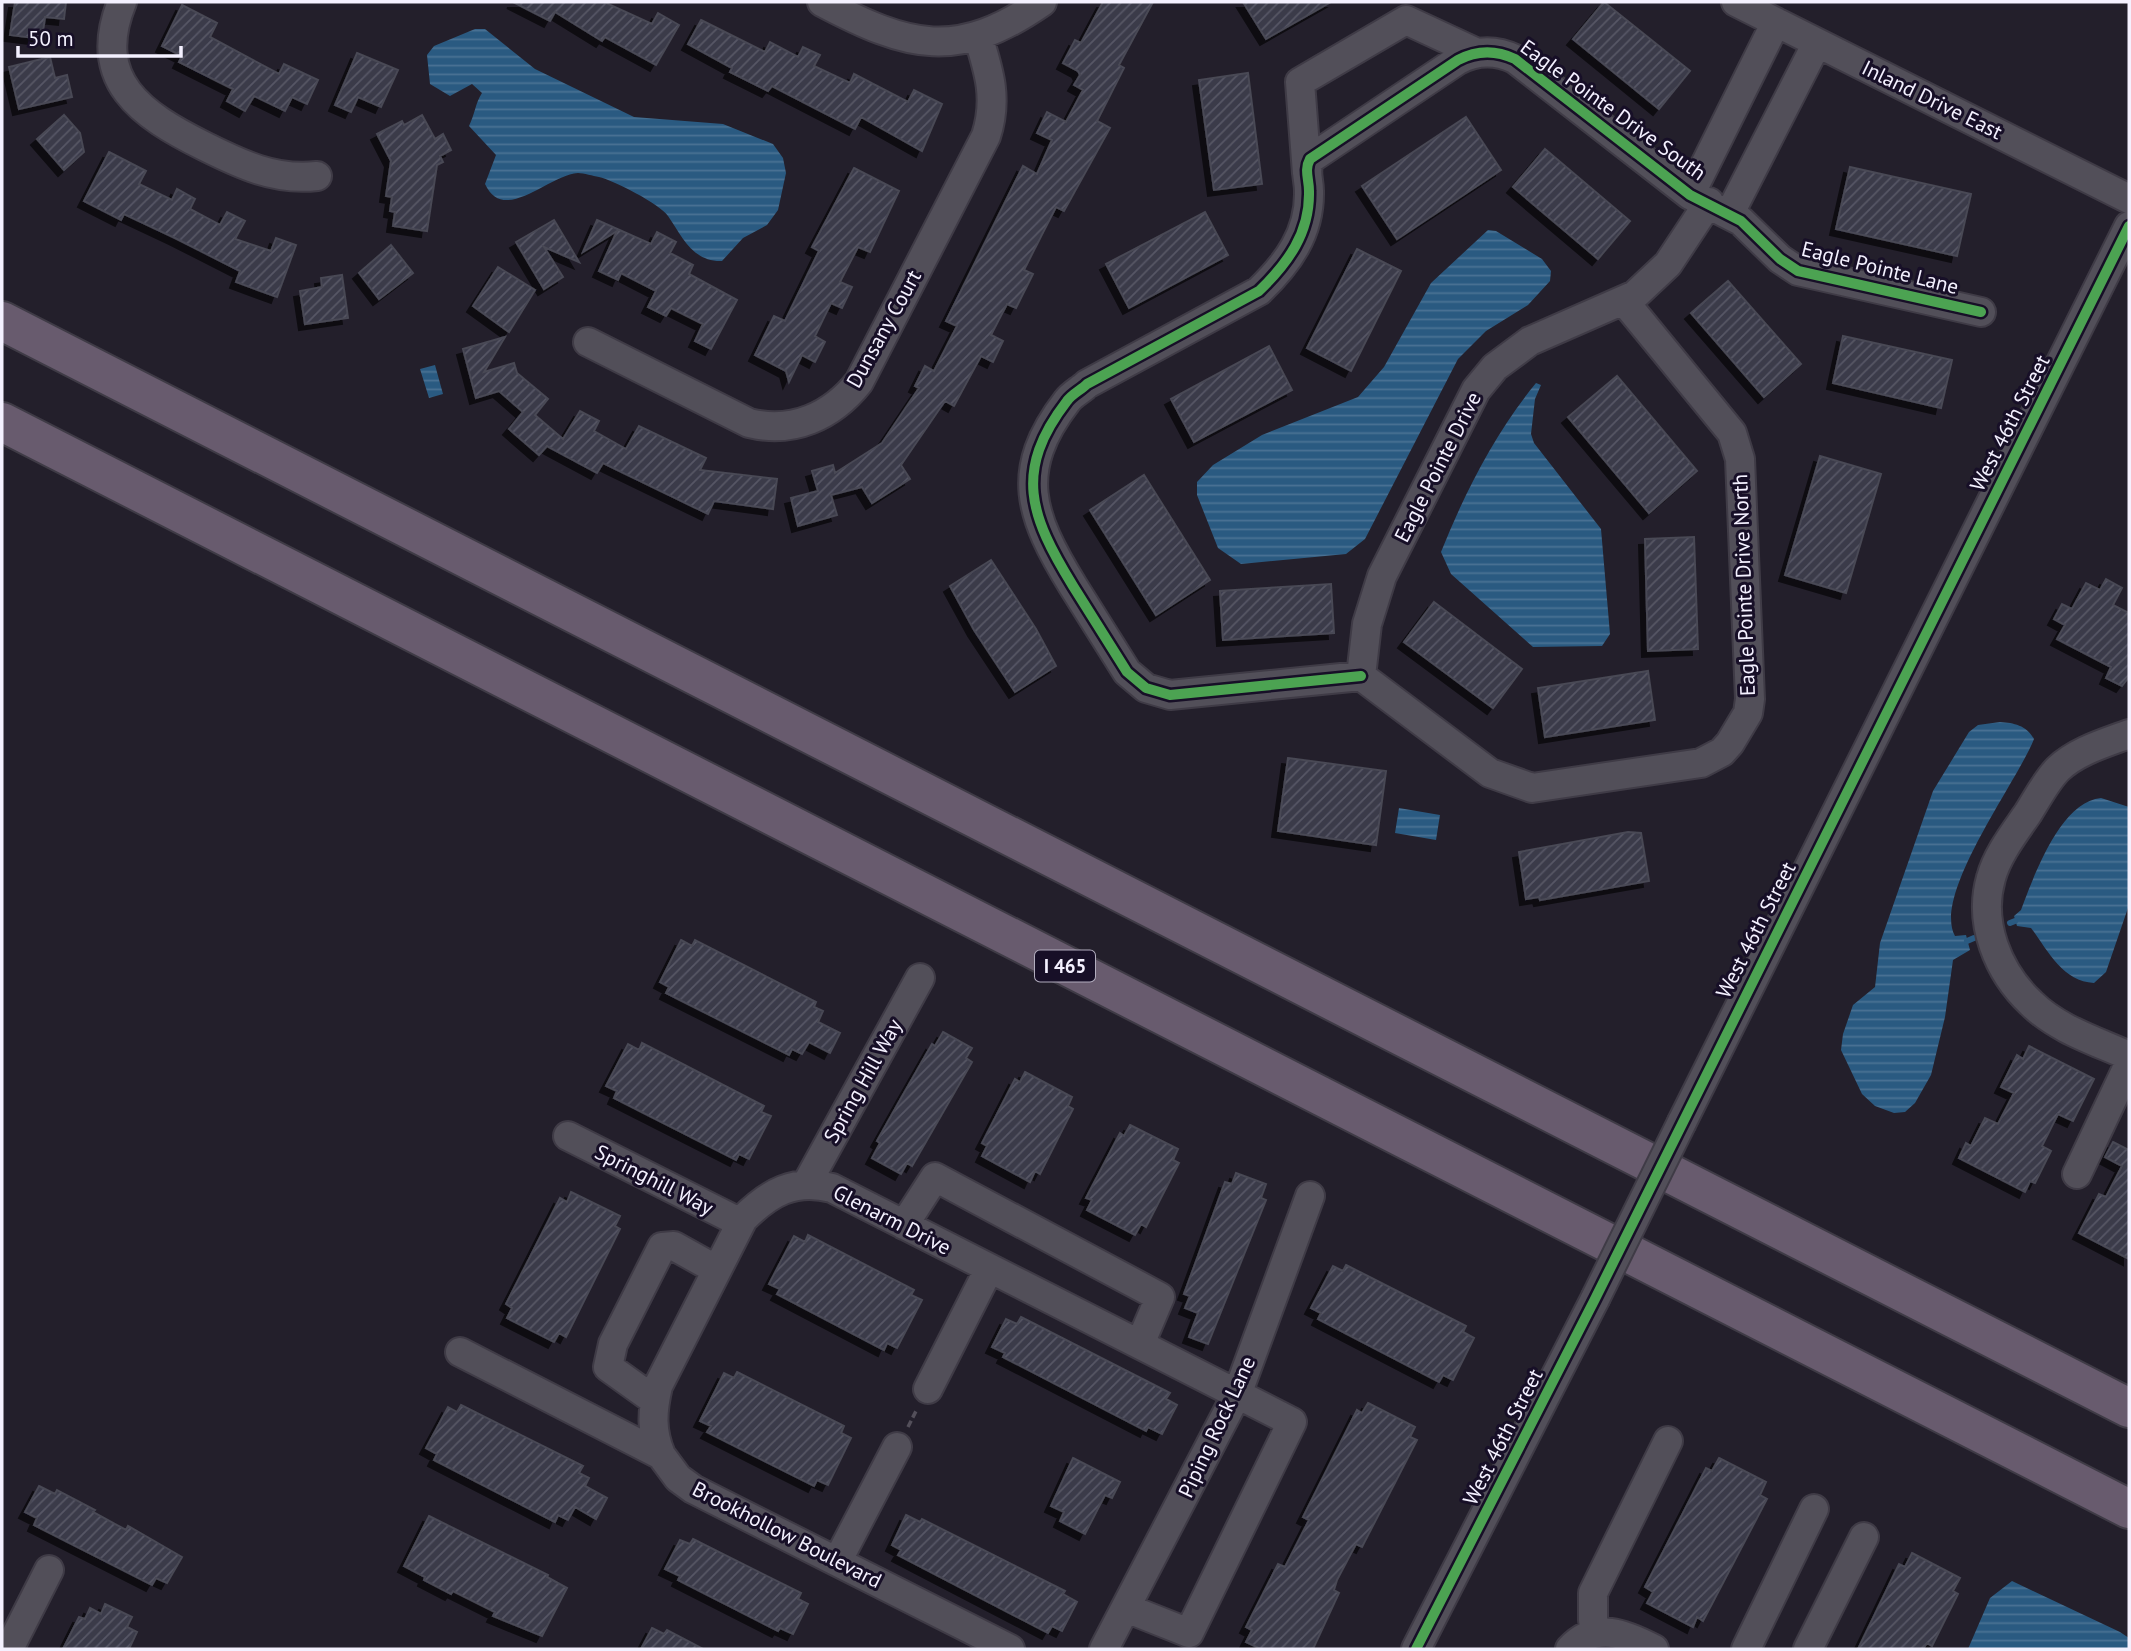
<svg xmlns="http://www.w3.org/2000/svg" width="2131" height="1651" font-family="'PT Sans',sans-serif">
<defs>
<pattern id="water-rules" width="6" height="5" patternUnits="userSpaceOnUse" patternTransform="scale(1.75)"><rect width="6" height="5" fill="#2a5a81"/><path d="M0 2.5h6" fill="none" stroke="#4a7294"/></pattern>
<pattern id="building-hatch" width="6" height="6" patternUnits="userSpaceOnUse" patternTransform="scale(1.75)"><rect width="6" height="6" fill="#3a3a4a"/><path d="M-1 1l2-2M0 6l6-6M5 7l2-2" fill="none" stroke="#575765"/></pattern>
<filter id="shadow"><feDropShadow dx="-6" dy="6" stdDeviation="0" flood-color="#0009"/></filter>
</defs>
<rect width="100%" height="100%" fill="#231f2b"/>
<!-- water -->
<path fill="url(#water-rules)" d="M475,29H485L535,69L634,117L723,124L773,144L783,158L786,173L778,210L767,225L743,238L722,261C692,262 682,236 668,216C660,204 613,180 599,177C593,176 584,173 578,173C548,175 504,225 485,184L496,155L469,126C475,114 475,104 482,93L472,84L450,96L430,84L427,55L434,46Z
M1488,230L1496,231L1542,259L1551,271L1550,281L1528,305L1486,331L1458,359L1365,539L1346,554L1241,564L1218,548L1197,495V482L1213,465L1262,435L1358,397L1384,367L1431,283Z
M435,365L443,394L429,398L420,369Z
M1536,383L1541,385L1535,399L1531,434L1534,443L1601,529L1610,634L1602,646L1533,647L1451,574L1441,552C1465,492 1495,433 1536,383Z
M2000,722C2014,723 2026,725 2034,739C2017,782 1932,895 1955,936L1966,935L1970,950L1953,960L1945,1017L1931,1075L1915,1103L1905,1112L1894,1113L1875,1106L1862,1094L1841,1050L1843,1034L1853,1005L1875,987L1880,943L1933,791L1969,732L1978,725Z
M2101,798L2129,807V905L2106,972L2094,983C2063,982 2048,951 2031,928L2017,926L2014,916L2021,910C2034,876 2060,802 2101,798Z
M1399,808L1440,815L1436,840L1395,833Z
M2012,1581L2120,1632L2129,1638V1649H1968L1990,1598Z"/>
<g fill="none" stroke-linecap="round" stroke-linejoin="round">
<!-- stream -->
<path stroke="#2a5a81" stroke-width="6" d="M2010,923L2015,921
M1967,941L1974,938"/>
</g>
<!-- building -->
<path fill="url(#building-hatch)" stroke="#484854" stroke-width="2" filter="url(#shadow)" d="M15,2H66L64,19L45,17L42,39L10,35Z
M513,2H604L652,24L658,13L679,25L656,65L605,37L602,41L555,12L550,21Z
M1103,2H1153L1119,65L1124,68L1097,121L1110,128L1064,211L1056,207L1024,270L1033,274L1016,308L1007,304L991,335L1003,341L993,362L981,356L954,406L945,401L901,465L910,479L872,503L862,487L831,495L837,515L798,526L791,498L818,491L812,471L833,465L835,473L882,443L919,388L915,386L925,366L934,371L957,326L946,321L1023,166L1037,174L1052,140L1037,133L1047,112L1066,122L1083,90L1074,85L1080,75L1078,71L1063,63L1075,40L1081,43Z
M1243,2H1331L1266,39Z
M1604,2L1690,71L1659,109L1573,39Z
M182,5L217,23L210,37L279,74L284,64L318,80L307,104L292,97L285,111L254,96L245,111L227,101L233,89L179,62L182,56L162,46Z
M701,20L765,52L770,42L798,57L803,47L820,55L814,66L850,83L854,74L908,102L914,90L942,104L922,151L861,117L855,129L772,86L768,91L730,72L732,68L688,44Z
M357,53L398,70L381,107L358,97L351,112L335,105Z
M50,57L55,78L67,75L72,97L19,109L9,67Z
M1248,73L1262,184L1214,190L1199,80Z
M64,115L80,133L84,152L64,170L37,139Z
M422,115L435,139L443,134L451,150L440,156L443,162L437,165L427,231L393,226L395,212L390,211L392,197L386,196L391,161L377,134L402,121L404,125Z
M1466,117L1501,170L1397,239L1362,186Z
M1545,149L1630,221L1598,259L1513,187Z
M109,152L146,171L139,184L172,200L177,189L195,199L190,209L220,225L227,212L245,221L235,239L271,251L276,238L296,245L277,297L236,282L240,271L175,238L124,214L121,220L84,201Z
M1850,167L1971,194L1957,256L1836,229Z
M854,168L899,191L870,252L858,247L840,282L852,287L842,308L831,303L815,336L825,342L815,362L802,355L789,382L786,371L755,355L774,316L785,321L819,251L812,247Z
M1205,212L1228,255L1129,308L1106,264Z
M554,220L579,262L544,247L563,277L544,289L516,242Z
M597,220L651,244L657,232L676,242L670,253L693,265L689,274L737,300L711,349L695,341L703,324L671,308L666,316L648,307L656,291L621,273L618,280L599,271L617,231L583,252Z
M391,245L413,273L379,299L359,273Z
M1357,249L1401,271L1351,371L1307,348Z
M498,267L535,290L509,332L473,306Z
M342,275L348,318L305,324L300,291L322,287L321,278Z
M1728,281L1801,364L1764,397L1691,313Z
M1843,336L1952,360L1941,408L1833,383Z
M505,337L484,372L514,363L517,373L548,399L535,415L563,439L580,411L599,421L594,431L626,449L639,426L706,458L700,470L777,479L773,509L714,501L708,514L603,463L597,473L547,446L539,455L509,429L523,412L499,391L476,398L463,349Z
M1269,346L1292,390L1194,442L1171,399Z
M1617,376L1697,471L1649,513L1568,417Z
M1820,456L1881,474L1846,593L1785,575Z
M1144,475L1210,580L1156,615L1090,510Z
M1694,537L1698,649L1648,651L1645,539Z
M991,560L1036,629L1056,666L1015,692L974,630L950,586Z
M2106,579L2122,588L2113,605L2129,613V677L2122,686L2106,678L2111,667L2057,639L2065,625L2054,619L2062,604L2072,609L2086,583L2100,590Z
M1331,584L1334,633L1223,640L1220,591Z
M1434,602L1522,669L1493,708L1404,642Z
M1648,671L1655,720L1545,737L1538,688Z
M1288,758L1386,771L1376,845L1278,831Z
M1628,832L1641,833L1649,881L1540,900L1539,897L1526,899L1519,852Z
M681,940L692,946L695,940L816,1002L814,1007L823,1011L818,1022L840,1033L830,1053L809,1042L802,1054L792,1049L789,1055L666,993L669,987L660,982Z
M943,1032L972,1048L966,1058L972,1062L912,1166L907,1163L901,1174L872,1158L880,1143L877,1141L900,1100L932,1044L935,1046Z
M642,1043L764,1106L761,1112L771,1116L749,1159L739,1154L736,1160L614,1098L617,1091L606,1086L628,1044L639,1050Z
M2029,1046L2094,1079L2073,1121L2058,1114L2042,1146L2051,1151L2035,1183L2030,1181L2025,1192L1959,1158L1966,1143L1971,1146L1985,1118L1998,1124L2014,1093L2001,1087L2017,1055L2023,1059Z
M1025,1072L1072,1097L1068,1106L1073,1109L1040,1174L1035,1171L1030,1182L982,1156L987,1146L982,1143L1015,1079L1020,1082Z
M1130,1125L1178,1149L1173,1160L1179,1163L1146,1227L1141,1224L1135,1235L1087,1210L1092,1200L1086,1198L1120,1133L1124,1136Z
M2113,1142L2129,1150V1259L2079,1233L2099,1194L2106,1197L2122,1166L2105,1157Z
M1236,1173L1266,1184L1261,1198L1266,1200L1208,1344L1189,1337L1198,1313L1185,1308L1190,1296L1184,1294L1225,1182L1232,1184Z
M571,1192L620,1216L615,1226L620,1229L566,1337L559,1333L554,1342L507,1318L512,1308L506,1304L560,1198L567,1202Z
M808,1235L914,1290L911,1295L922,1300L897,1348L887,1343L884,1350L777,1294L780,1289L769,1284L794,1236L805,1242Z
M1346,1265L1466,1326L1463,1332L1474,1338L1453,1380L1443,1375L1439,1382L1318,1319L1321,1313L1311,1308L1333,1266L1343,1271Z
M1021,1317L1170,1393L1166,1399L1177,1405L1162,1434L1148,1427L1146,1431L1003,1357L1005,1353L992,1347L1006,1319L1017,1324Z
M737,1372L844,1426L841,1433L851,1438L828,1485L817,1480L814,1486L707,1432L711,1426L700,1421L724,1373L734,1378Z
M1368,1403L1415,1427L1410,1437L1417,1440L1362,1547L1356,1544L1337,1580L1334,1590L1339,1593L1313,1649H1261L1246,1642L1252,1630L1246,1627L1278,1564L1285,1567L1309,1520L1303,1517L1357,1410L1362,1413Z
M461,1405L583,1466L579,1473L589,1478L585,1486L607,1498L596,1519L575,1507L568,1520L558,1515L555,1522L434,1460L437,1454L426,1448L448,1407L457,1412Z
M1073,1458L1120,1482L1112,1498L1105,1495L1085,1534L1060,1521L1064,1512L1051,1506Z
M1719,1458L1766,1482L1760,1495L1767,1499L1703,1621L1697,1617L1693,1627L1647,1603L1653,1592L1645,1587L1706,1468L1712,1471Z
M39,1486L55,1494L57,1490L95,1510L93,1512L126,1530L128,1526L182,1557L167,1583L156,1578L152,1585L34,1525L37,1518L25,1512Z
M906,1515L920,1522L922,1519L1065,1591L1063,1594L1077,1602L1062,1631L1052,1626L1048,1633L898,1555L901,1550L892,1545Z
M429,1516L548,1575L547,1577L567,1588L542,1636L493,1616L495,1612L453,1591L451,1594L424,1580L425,1577L404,1566Z
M693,1539L801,1593L798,1599L808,1604L793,1634L780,1628L778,1631L678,1580L680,1576L665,1569L680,1540L690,1544Z
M1912,1553L1960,1578L1953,1591L1958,1594L1932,1646L1927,1643L1923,1649H1858L1899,1564L1905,1567Z
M105,1604L132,1617L127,1627L137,1632L129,1649H63L79,1617L85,1619L90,1608L101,1614Z
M652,1628L664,1634L667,1630L703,1649H641Z"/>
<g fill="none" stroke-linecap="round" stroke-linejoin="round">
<!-- minor casing -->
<g stroke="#3f3b46" stroke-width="32">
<path id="minor" d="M122,2C90,81 142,115 204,146C240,164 275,181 317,176
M822,2C909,48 957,61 1042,2
M1736,2L2129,199
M1307,173L1300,82L1406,20L1477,53
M1690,195L1776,22
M1730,213L1817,43
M588,342L749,423C793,434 832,416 859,382L986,136C998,99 989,71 978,36
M1361,676L1170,695L1146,688L1127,672C1109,643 1091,615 1073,586C1030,516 1013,471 1067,401C1072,394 1081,390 1087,384L1259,291C1288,263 1310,233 1309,191C1309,179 1304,170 1310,159L1458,60C1477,50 1496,50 1515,59L1690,195L1741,221L1780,259L1798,271L1981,312
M1361,676L1490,773L1532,788L1701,763L1722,752L1730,743L1748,713L1750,699L1740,459L1732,433L1624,301
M1361,676L1367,624L1382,576L1476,390L1495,367L1530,341L1635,295L1668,264L1709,202
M2129,734C2105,743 2077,751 2058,769C2046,781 2037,799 2028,813C2015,832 1997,855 1991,878C1978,923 1998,972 2031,1003C2057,1029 2096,1041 2129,1056
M1682,1122L2129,226
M568,1136L741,1223
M2077,1174L2129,1064
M806,1185L920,978
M904,1225L935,1177L1160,1297L1140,1344
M460,1352L661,1455L678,1478L693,1489L1010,1649
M928,1389L989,1269
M654,1400L608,1367L613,1344L662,1247L674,1246L717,1270
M661,1455C651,1431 652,1412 658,1386L743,1219C769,1193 794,1178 832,1188L1292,1422L1189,1633L1126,1608
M838,1560L897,1447
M1598,1633L1593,1620V1593L1668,1441
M9,1649L49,1570
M1104,1649L1238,1392L1310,1196
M1416,1649L1595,1299
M1570,1649C1596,1621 1625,1634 1654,1649
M1746,1649L1814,1509
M1808,1649L1864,1537"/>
</g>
<!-- highway casing -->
<g stroke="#3f3b46" stroke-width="42">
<path id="highway" d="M2,321L2129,1408
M2,422L2129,1509"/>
</g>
<!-- path -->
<path stroke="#534f5a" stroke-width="3.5" stroke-dasharray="7 3.5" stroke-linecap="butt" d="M908,1427L917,1409"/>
<!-- minor -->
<use href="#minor" stroke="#524f59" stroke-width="28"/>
<!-- highway -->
<use href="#highway" stroke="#685b6e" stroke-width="38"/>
<!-- minor-bridge casing -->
<g stroke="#3f3b46" stroke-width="32" stroke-linecap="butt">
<path id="minor-bridge" d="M1595,1299L1682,1122"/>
</g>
<!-- minor-bridge -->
<use href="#minor-bridge" stroke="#524f59" stroke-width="28"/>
<!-- cycleway casing -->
<g stroke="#170f27" stroke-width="15">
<path id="cycleway" d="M1361,676L1170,695L1146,688L1127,672C1109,643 1091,615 1073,586C1030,516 1013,471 1067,401C1072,394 1081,390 1087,384L1259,291C1288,263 1310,233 1309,191C1309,179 1304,170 1310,159L1458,60C1477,50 1496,50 1515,59L1690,195L1741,221L1780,259L1798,271L1981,312
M1416,1649L1595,1299L2129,226"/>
</g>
<!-- cycleway -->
<use href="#cycleway" stroke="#4ca352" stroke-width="10"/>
</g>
<g text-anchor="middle" stroke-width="6" stroke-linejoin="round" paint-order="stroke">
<!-- shield labels -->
<rect fill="#170f27" stroke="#b2adbe" stroke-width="2" x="1035" y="950.5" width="60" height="31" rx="5"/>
<g font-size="19" font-weight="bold" fill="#f4f1ff">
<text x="1065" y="973">I 465</text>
</g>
<!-- street labels -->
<g font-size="21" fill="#f4f1ff" stroke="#170f27">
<text transform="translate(1932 100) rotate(26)" y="7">Inland Drive East</text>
<text transform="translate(1613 110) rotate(36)" y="7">Eagle Pointe Drive South</text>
<text transform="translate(1880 268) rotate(14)" y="7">Eagle Pointe Lane</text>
<text transform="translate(884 329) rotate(-61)" y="7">Dunsany Court</text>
<text transform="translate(2010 423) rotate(-63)" y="7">West 46th Street</text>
<text transform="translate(1438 467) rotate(-63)" y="7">Eagle Pointe Drive</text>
<text transform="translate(1744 585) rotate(-92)" y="7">Eagle Pointe Drive North</text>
<text transform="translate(1756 930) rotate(-63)" y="7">West 46th Street</text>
<text transform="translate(863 1081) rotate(-61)" y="7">Spring Hill Way</text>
<text transform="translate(654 1180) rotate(27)" y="7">Springhill Way</text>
<text transform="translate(892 1220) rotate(27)" y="7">Glenarm Drive</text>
<text transform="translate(1217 1427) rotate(-65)" y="7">Piping Rock Lane</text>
<text transform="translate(1503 1437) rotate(-63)" y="7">West 46th Street</text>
<text transform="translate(787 1535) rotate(27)" y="7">Brookhollow Boulevard</text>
</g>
</g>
<!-- border -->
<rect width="2131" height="1651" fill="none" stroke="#f4f1ff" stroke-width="7"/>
<!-- scale -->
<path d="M18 46v10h163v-10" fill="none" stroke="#f4f1ff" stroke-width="3.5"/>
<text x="28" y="46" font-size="21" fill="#f4f1ff" stroke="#170f27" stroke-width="5" paint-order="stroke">50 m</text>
</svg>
